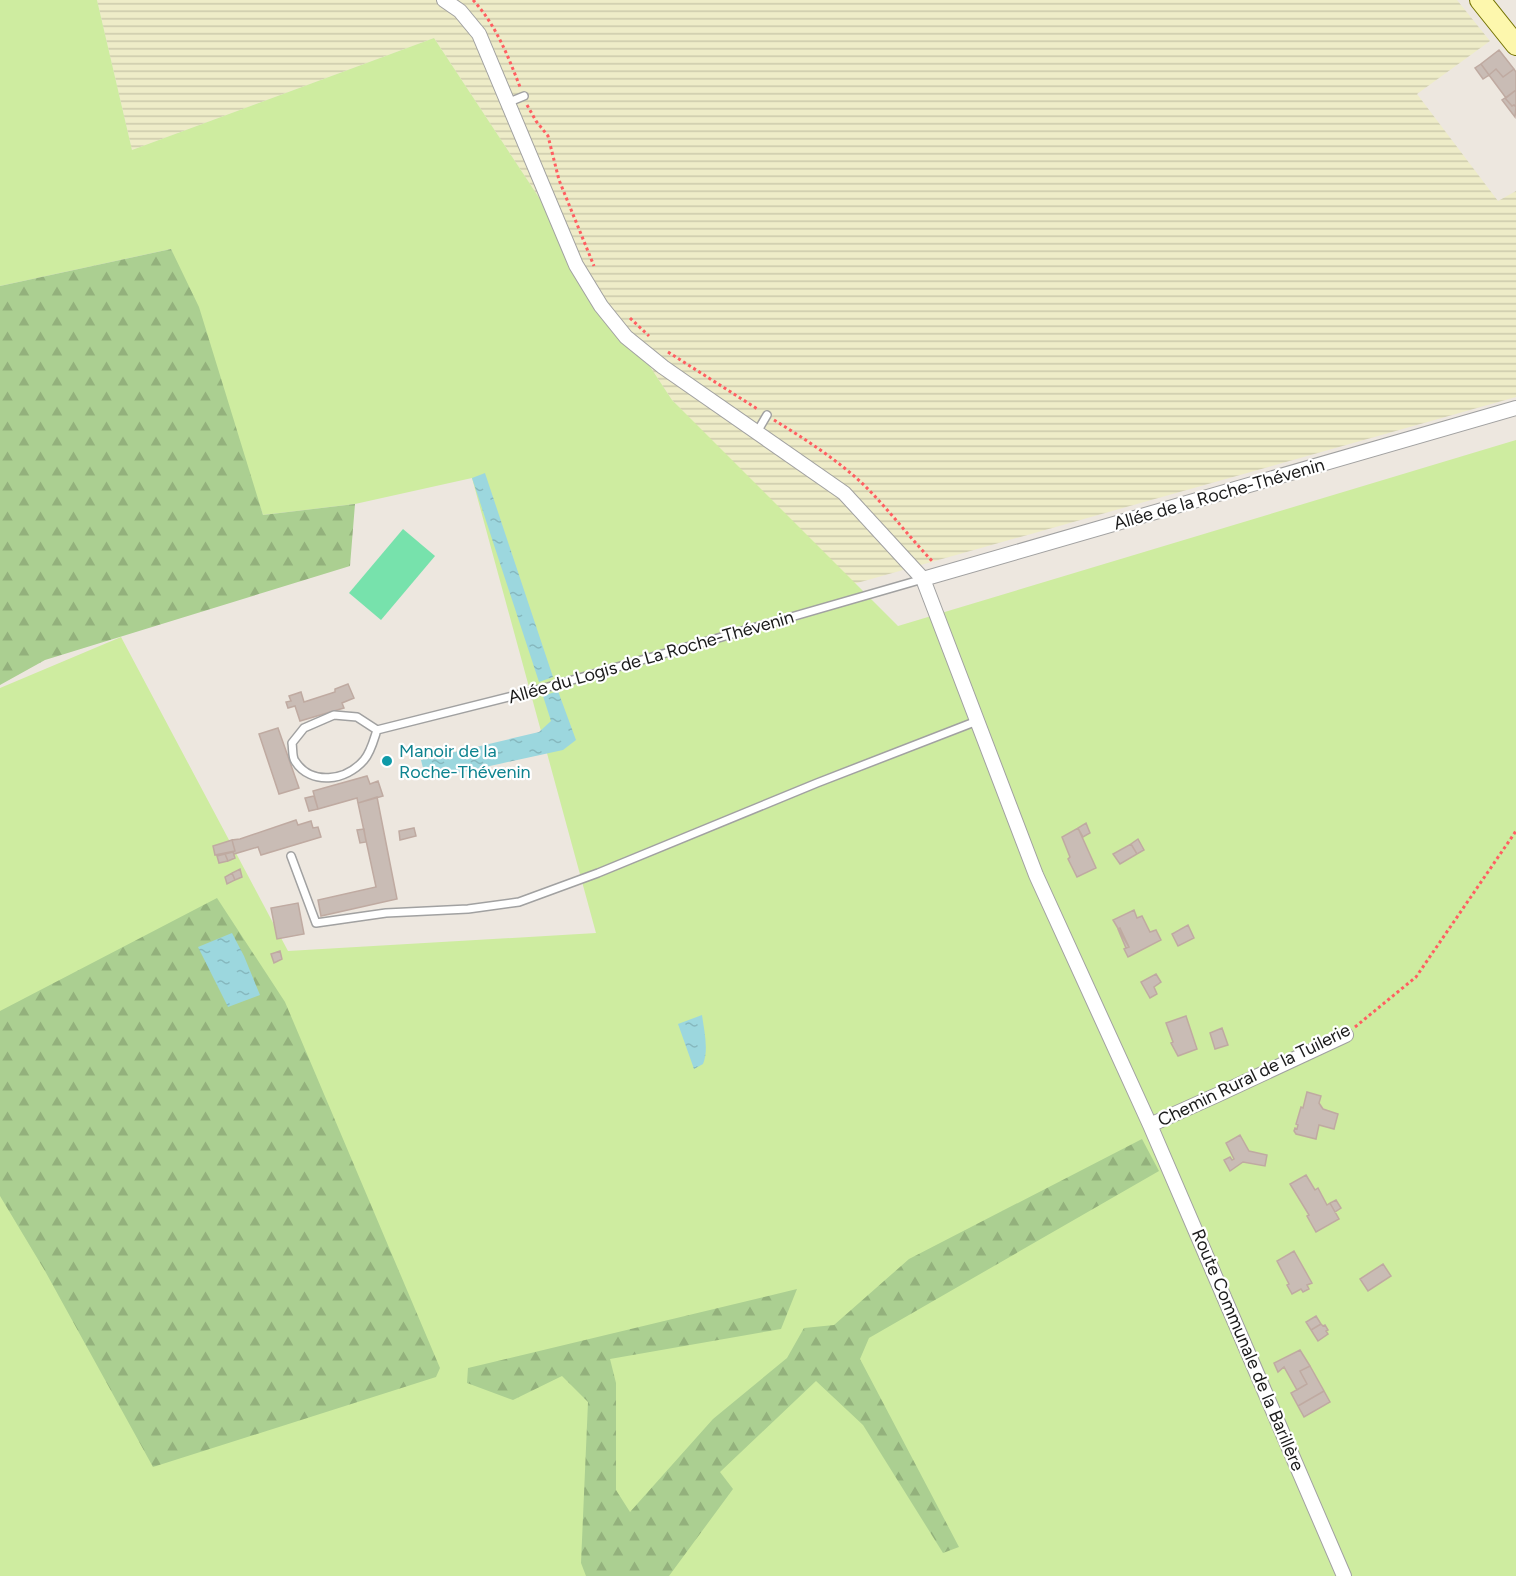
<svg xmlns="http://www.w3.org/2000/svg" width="1516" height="1576" font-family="Figtree,sans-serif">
<defs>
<pattern id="farmland-rules" width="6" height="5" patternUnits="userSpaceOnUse" patternTransform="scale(1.5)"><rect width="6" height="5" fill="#eeecc8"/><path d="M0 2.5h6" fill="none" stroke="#cccaab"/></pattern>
<pattern id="forest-firs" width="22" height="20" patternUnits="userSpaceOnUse" patternTransform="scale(1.5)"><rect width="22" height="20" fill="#abcf91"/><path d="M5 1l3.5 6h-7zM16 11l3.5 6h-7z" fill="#93b17c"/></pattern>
<pattern id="water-ripples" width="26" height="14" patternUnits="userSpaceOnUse" patternTransform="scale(1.5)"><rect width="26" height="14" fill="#9cd7de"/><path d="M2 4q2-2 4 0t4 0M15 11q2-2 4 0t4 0" fill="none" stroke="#86b8be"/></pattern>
</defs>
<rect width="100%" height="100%" fill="#ede7df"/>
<!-- farmland -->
<path fill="url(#farmland-rules)" d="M97,0H1457L1490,41L1417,94L1498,201L1516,191V397L850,585L672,400L434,38L132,150Z"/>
<!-- grass -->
<path fill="#ceeca0" d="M0,0H97L132,150L434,38L672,400L898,626L1516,440V1576H0V688L121,637L288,951L596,933L472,478L355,504L263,515L171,249L0,286Z"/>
<!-- forest -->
<path fill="url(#forest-firs)" d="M171,249L199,307L263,515L355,504L350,566L45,660L0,685V286Z
M217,898L285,1002L440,1368L436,1377L153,1467L45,1271L0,1196V1011Z
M1142,1139L1159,1171L869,1338L860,1359L959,1547L943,1553L863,1425L816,1381L720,1472L733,1489L669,1576H586L581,1563L588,1402L562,1376L513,1400L467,1383L468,1368L797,1289L781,1329L610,1359L616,1383V1490L630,1512L713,1419L787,1358L804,1328L834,1325L909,1259Z"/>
<!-- pitch -->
<path fill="#77e2ac" d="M403,529L435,556L381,620L349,593Z"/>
<!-- water -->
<path fill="url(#water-ripples)" d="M485,473L553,677L539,682L472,478Z
M558,691L576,740L563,750L426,780L421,760L539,732L551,721L543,696Z
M232,933L244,956L260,995L228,1007L198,947Z
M702,1015C704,1030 709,1050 703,1064L694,1069L678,1024Z"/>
<!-- building -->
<path fill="#c9bcb5" stroke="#bfaaa1" stroke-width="1.5" d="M1499,50L1514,69L1503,77L1496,69L1489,75L1481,64Z
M1481,64L1489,75L1483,79L1475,68Z
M1496,69L1503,77L1514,69L1516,72V90L1506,98L1489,75Z
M1516,90V107L1514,105L1512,106L1505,98Z
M1505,98L1512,106L1514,105L1516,107L1515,117L1502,100Z
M348,684L354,698L342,703L344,708L300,721L295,706L288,708L286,702L291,701L289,696L301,692L304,702L335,692V689Z
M278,728L299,788L279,794L259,734Z
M367,776L370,784L378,781L383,796L358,803L357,798L318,809L313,791Z
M314,796L318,809L309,811L305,798Z
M377,797L397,899L321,916L318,900L376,887L358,803Z
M296,820L298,825L311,821L313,828L318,827L321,837L261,855L258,847L234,854L233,852L235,851L232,840L240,839Z
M1086,823L1090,833L1083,837L1078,828Z
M414,828L416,836L400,840L399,831Z
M1078,828L1096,868L1077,877L1068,859L1070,857L1062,837Z
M364,829L366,842L360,843L357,830Z
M1138,839L1144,850L1137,854L1131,844Z
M232,840L235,851L215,855L213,846Z
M1131,844L1137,854L1120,864L1113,854Z
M233,852L235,858L228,861L225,854Z
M225,854L228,861L219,863L217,856Z
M240,869L242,877L235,880L232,873Z
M232,873L235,880L227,884L225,877Z
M298,903L304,934L277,939L271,908Z
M1134,910L1137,918L1142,916L1150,932L1156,930L1161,940L1128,957L1124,949L1129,947L1113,920Z
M1188,925L1194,938L1178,946L1172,934Z
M1120,928L1129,947L1126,948L1118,929Z
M280,951L282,959L274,963L271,954Z
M1156,974L1161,982L1154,987L1157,994L1150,998L1141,982Z
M1186,1016L1197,1049L1178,1056L1171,1043L1173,1042L1166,1023Z
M1222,1028L1228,1045L1215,1049L1210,1033Z
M1307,1092L1321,1096L1319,1103L1323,1109L1338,1114L1334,1129L1319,1125L1316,1139L1296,1134L1294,1131L1295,1128L1297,1129L1298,1125L1296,1124L1301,1107L1303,1108Z
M1240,1135L1249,1151L1267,1155L1265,1166L1243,1162L1230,1171L1224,1160L1230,1157L1232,1160L1234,1159L1226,1143Z
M1306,1175L1315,1190L1318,1188L1327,1205L1330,1203L1339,1219L1316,1232L1307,1216L1309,1215L1290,1184Z
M1336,1200L1341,1208L1335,1212L1330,1203Z
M1294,1251L1312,1283L1307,1285L1309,1289L1303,1292L1301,1289L1292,1294L1287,1285L1289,1284L1277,1261Z
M1383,1264L1391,1276L1368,1291L1360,1279Z
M1316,1316L1321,1324L1311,1330L1306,1322Z
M1321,1324L1323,1326L1325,1325L1328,1330L1326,1331L1328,1334L1318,1341L1311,1330Z
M1300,1350L1310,1366L1300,1371L1307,1384L1297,1390L1284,1367L1278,1372L1274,1363Z
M1310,1366L1324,1391L1298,1406L1291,1393L1307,1384L1300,1371Z
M1324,1391L1330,1402L1304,1417L1298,1406Z"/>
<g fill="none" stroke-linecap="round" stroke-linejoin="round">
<!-- lane casing -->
<g stroke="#a1a1a1" stroke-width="10">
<path id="lane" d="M507,103L524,96
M757,432L767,415
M334,715L357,717L377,730C374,739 371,752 364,760C346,781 311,786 295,761C292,757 293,749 292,743L304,728Z
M377,730L548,687L923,579
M291,856L316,923L386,913L468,909L519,902L598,873L817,783L977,721"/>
</g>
<!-- street casing -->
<g stroke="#a1a1a1" stroke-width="16">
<path id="street" d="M444,0L460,11L479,34L576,265L601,306L626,337L663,367L844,493L923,579L1036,875L1150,1125L1344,1576
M923,579L1516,408
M1150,1125L1217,1095L1346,1035"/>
</g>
<!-- secondary casing -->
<g stroke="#737200" stroke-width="22">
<path id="secondary" d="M1480,0L1516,45"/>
</g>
<!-- path -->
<path stroke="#ff5e61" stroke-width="3" stroke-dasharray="3 3" stroke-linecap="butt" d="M473,0C496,25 508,56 520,87
M527,105L536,121L548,136L559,180L594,266
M630,318L649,336
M668,352L759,410
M774,420C805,439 839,461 865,486C889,510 910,538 934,563
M1355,1027L1416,977L1516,831"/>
<!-- lane -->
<use href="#lane" stroke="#fff" stroke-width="7"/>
<!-- street -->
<use href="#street" stroke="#fff" stroke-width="14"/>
<!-- secondary -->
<use href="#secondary" stroke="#fdf7ad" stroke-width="20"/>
</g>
<!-- markers -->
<circle fill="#0f9aa8" stroke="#fff" stroke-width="2" cx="387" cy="761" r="6"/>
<g text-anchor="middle" stroke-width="4.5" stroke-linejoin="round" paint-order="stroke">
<!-- street labels -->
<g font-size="18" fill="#1a1a1a" stroke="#fff">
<text transform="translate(1219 494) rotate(-16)" y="6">Allée de la Roche-Thévenin</text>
<text transform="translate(651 657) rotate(-16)" y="6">Allée du Logis de La Roche-Thévenin</text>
<text transform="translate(1254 1075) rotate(-26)" y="6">Chemin Rural de la Tuilerie</text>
<text transform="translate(1248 1350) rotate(67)" y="6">Route Communale de la Barillère</text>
</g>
<!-- culture labels -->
<g font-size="18" fill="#0d838f" stroke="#fff" text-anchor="start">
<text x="399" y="757">Manoir de la<tspan x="399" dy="21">Roche-Thévenin</tspan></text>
</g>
</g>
</svg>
